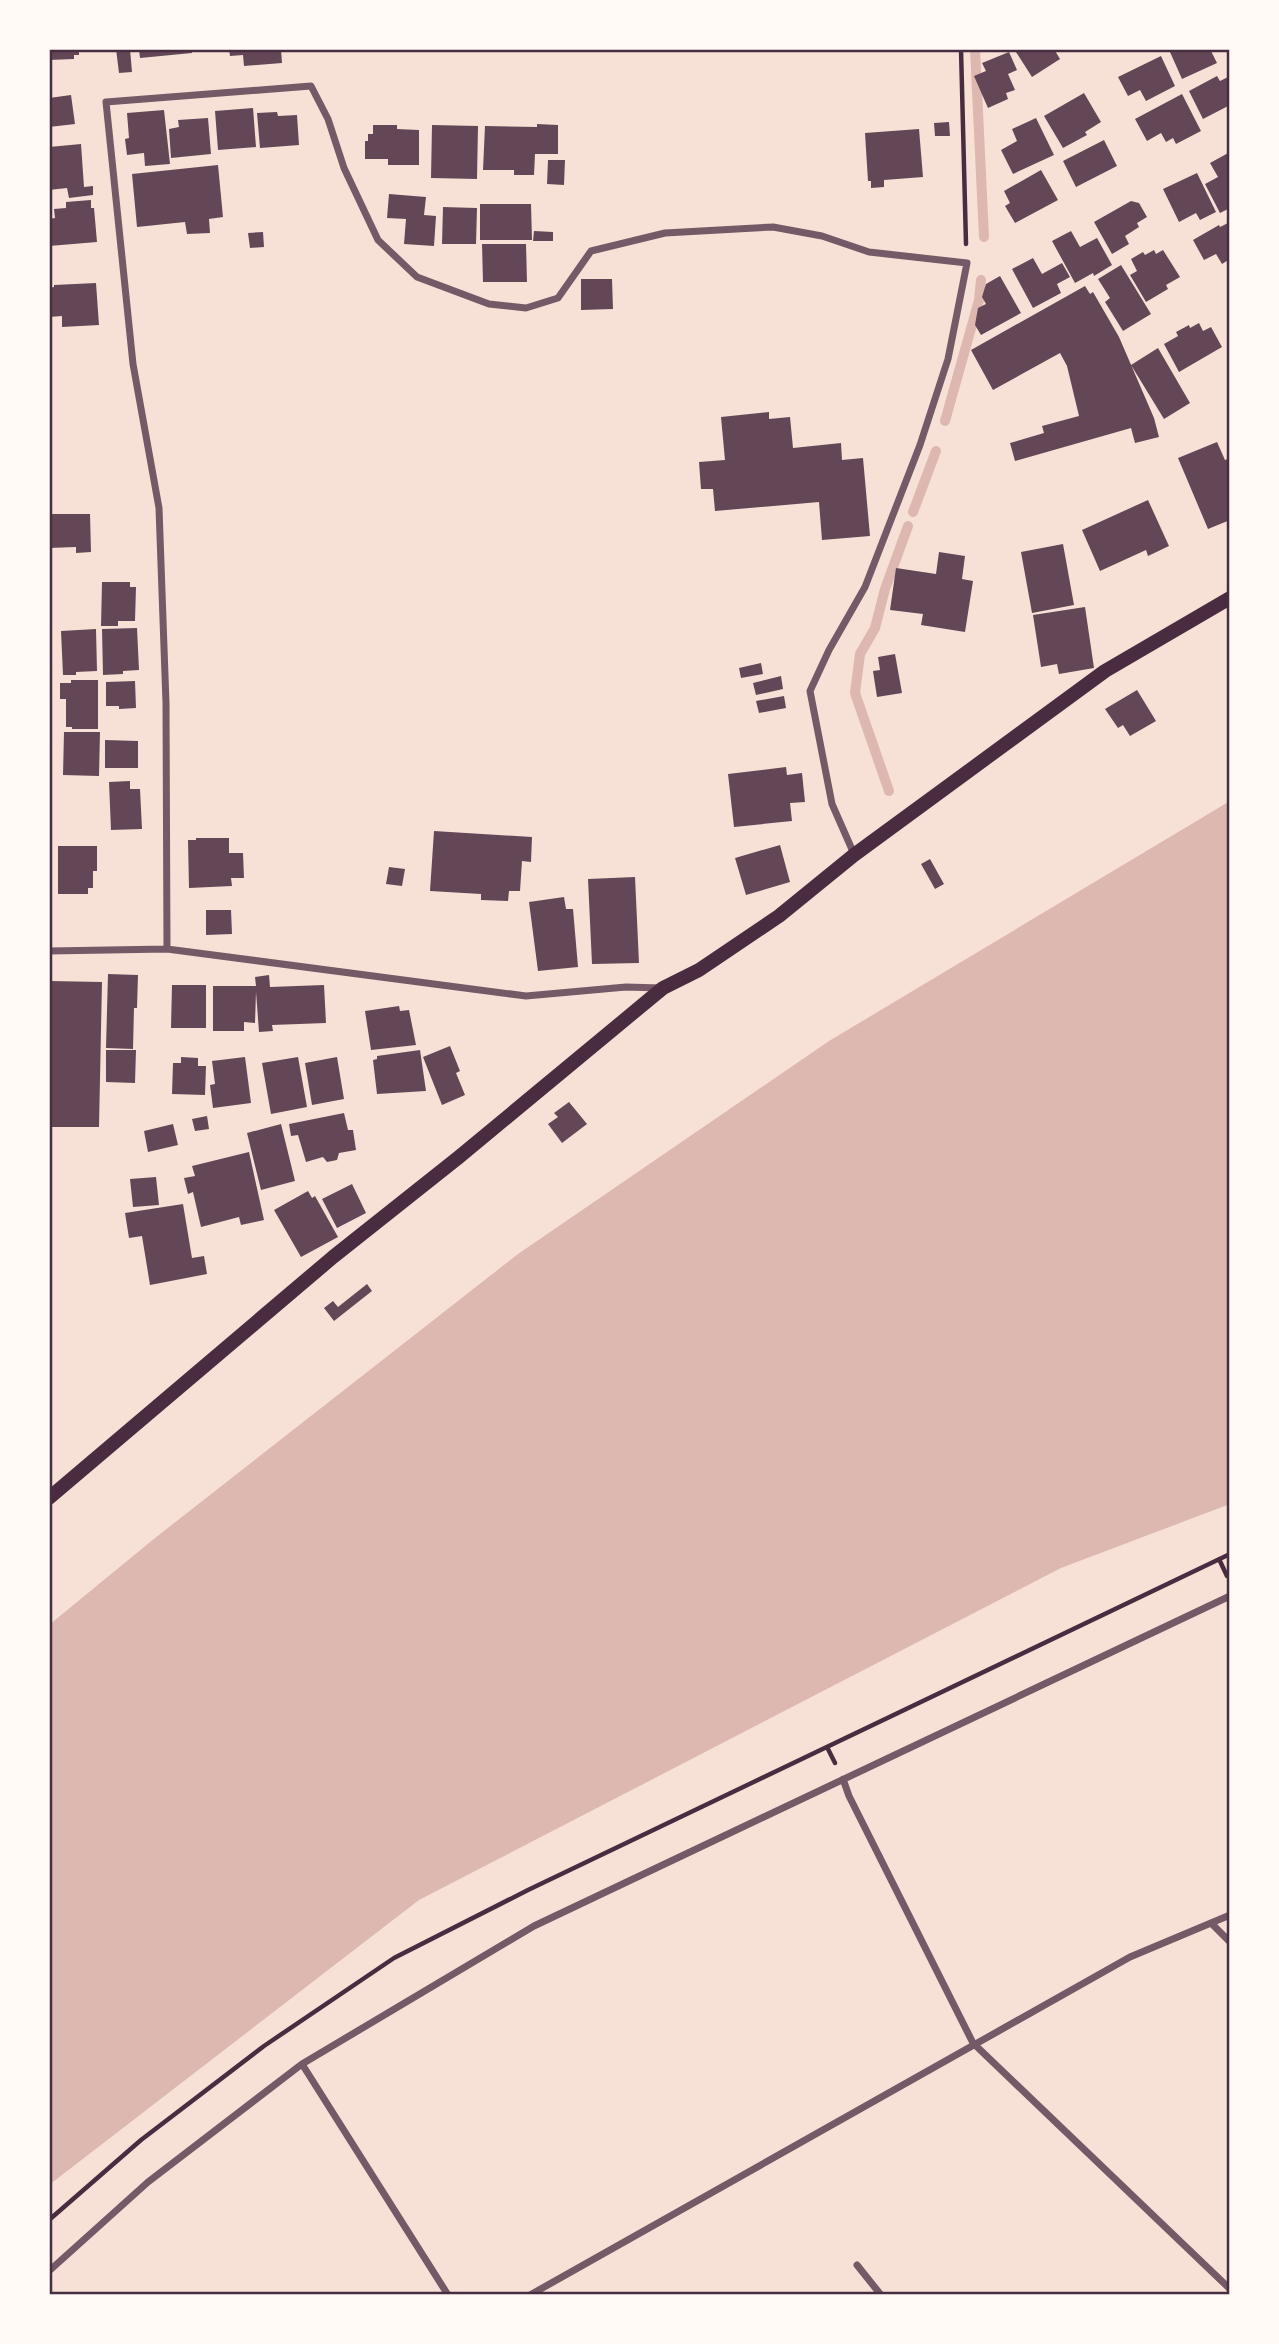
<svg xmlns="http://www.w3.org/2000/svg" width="1279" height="2344" font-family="Rubik,sans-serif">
<rect width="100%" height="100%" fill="#f7e1d7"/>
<!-- water -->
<path fill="#dcb8b0" d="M1230,801V1504L1061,1568L419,1900L49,2185V1625L155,1538L518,1254L829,1041Z"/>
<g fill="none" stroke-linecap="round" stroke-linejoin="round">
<!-- stream -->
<path stroke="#dcb8b0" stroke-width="10" d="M975,49L984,237
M945,421L979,300L981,280
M913,512L936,451
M889,791L855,693L860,654L875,628L885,589L908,526"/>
</g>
<!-- building -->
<path fill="#644757" d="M49,49H79V55H74V59L49,60Z
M116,49H130L132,72L119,73Z
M139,49H192V53L140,58Z
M229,49H281L282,63L244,66L243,55L230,56Z
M1014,49H1054L1060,59L1032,77Z
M1178,49H1210L1217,63L1182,79L1170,52Z
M1009,52L1017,70L1008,74L1015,90L1006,93L1008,99L988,108L974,76L986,71L982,63Z
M1161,56L1175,86L1146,101L1140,90L1128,96L1118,77Z
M1217,76L1220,81L1230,76V105L1203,119L1189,91Z
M1084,93L1101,122L1085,132L1087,135L1063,148L1044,116Z
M1182,94L1201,131L1176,144L1173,138L1166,142L1161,133L1147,141L1135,119Z
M71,95L75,124L49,127V98Z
M253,108L256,147L218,150L215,111Z
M164,110L170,164L145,166L144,153L127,155L125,139L129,138L127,113Z
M277,112L278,116L297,115L299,145L260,148L257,113Z
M208,118L211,154L171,158L169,129L179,127L178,120Z
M1036,118L1054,155L1013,174L1001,150L1017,141L1012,129Z
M949,122L950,136H935L934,123Z
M537,124L558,125V154H535L534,175H514V170H483L485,126L537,127Z
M373,125H397V129L419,130V165H388V159H365V141H368V134H373Z
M432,125L478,126L477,179L431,178Z
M919,129L923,177L884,180V187L871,188V181H868L865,133Z
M1104,140L1117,166L1076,187L1063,161Z
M81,144L84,187L93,186V195L69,198L67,188L49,190V147Z
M1230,152V208L1220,213L1205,184L1218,177L1210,163Z
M548,160H565L564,185L547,184Z
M218,165L223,217L209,219L210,233L187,234L185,222L137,227L132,174Z
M1041,170L1058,200L1015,223L1005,206L1010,203L1004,191Z
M1197,173L1216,212L1200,220L1196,213L1179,222L1163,189Z
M389,194L426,197L424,215L436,216L434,246L404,244L406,219L387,218Z
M91,200V208H94L97,242L49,246V219L55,218L54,209L66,208V202Z
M1131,201L1139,203L1147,217L1137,223L1139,227L1125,236L1129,244L1112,254L1094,222Z
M480,204H531L532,240H480Z
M443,207L477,208L476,244H442Z
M1230,222V259L1222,264L1216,254L1204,260L1193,240L1219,225L1220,227Z
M534,231L553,232V241H533Z
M1071,231L1080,247L1097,238L1112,265L1094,276L1093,273L1075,283L1052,241Z
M263,232L264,247L250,248L248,233Z
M482,244H526L527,282H483Z
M1154,250L1156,254L1163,250L1180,277L1166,285L1168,289L1146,302L1130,275L1137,271L1131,259L1143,252L1145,255Z
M1033,258L1042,274L1062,263L1070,277L1057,284L1061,293L1033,308L1012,269Z
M1121,265L1151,314L1123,331L1105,302L1110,298L1098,279Z
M1000,276L1021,313L981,335L975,325L978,308L986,304L982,297L986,284Z
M581,279H612L613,309L581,310Z
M96,283L99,325L62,327V316L49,317V288L54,287V285Z
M1085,286L1090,294L1093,292L1119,337L1154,418L1159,437L1135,443L1131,428L1015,461L1010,443L1044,433L1042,426L1079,416L1067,366L1060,353L993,390L971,350Z
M1199,323L1203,331L1211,327L1222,347L1179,372L1164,344L1178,336L1176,332L1189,325L1190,328Z
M1158,348L1190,403L1164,419L1131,365Z
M769,412V419L790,417L793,448L841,443L842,460L863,458L870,536L822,540L819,502L715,511L713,489H701L699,462L725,460L721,417Z
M1217,442L1225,460L1230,458V520L1208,529L1178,458Z
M1148,500L1169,546L1148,556L1146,550L1100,571L1082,530Z
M49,514H90L91,552L76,553V547L49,548Z
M1063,544L1074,605L1032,613L1021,552Z
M939,552L965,556L962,579L973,581L965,632L921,625L923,614L890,610L896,568L936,574Z
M102,582H130V587H136L135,621H118V626H101Z
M1085,607L1094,668L1059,674L1057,664L1041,667L1033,615Z
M137,628L139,670L123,671V674L103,675L102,629Z
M96,629L97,671L76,672V675H63L61,631Z
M895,654L902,693L877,697L873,671L880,670L878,657Z
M761,663L763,674L741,678L739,668Z
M781,676L783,689L756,695L753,683Z
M71,680H98V729H72V727H66V699H60V683H71Z
M135,681L136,708L119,709V706H106V682Z
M1137,690L1156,721L1130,736L1123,725L1118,728L1105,709Z
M784,696L786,708L759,713L756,701Z
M64,732H100L99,776L63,775Z
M105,740L138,741V768H105Z
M786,767L787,775L802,773L805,802L790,803L792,821L734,827L728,774Z
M130,781V789H140L142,829L111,830L109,782Z
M434,831L532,837L531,862L522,861L520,891H509L508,901L481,900V894L430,891Z
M196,838H229V853H243L244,878H231L232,886L189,888L188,840H196Z
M780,845L790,882L746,895L735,858Z
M58,846H97V871H93V888H88V894H58Z
M930,859L944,884L935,889L921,864Z
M389,867L405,869L402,886L386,884Z
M635,877L639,963L592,964L588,879Z
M564,897L566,909H573L578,967L538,971L529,902Z
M206,910H231L232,934L206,935Z
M108,974L138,975L137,1008H134L133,1049L106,1048Z
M269,975L270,987L324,985L326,1023L272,1025L273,1031L259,1032L256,992L255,1023L244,1022V1031H213V986H256L255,977Z
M50,981L102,982L99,1127H49Z
M172,985H206V1028H171Z
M399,1006L400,1011L409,1010L416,1045L371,1050L365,1011Z
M450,1046L460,1071L456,1073L465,1095L442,1105L423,1057Z
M106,1050H136L135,1083L106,1082Z
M420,1050L426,1091L377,1094L373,1060L377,1059V1056Z
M181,1057L198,1058V1066H206L205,1095L172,1094L173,1063H181Z
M245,1057L251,1103L213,1108L210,1085L215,1084L212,1061Z
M298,1057L307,1107L271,1114L262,1063Z
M337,1057L344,1099L312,1105L305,1063Z
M569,1102L587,1124L562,1143L548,1124L558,1117L554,1113Z
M344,1113L348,1130H353L356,1150L339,1153L337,1160L327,1162L323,1157L306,1162L298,1135L291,1136L289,1124Z
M207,1116L209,1129L195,1131L192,1119Z
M173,1124L178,1145L148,1152L144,1131Z
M281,1124L295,1181L261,1190L247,1133Z
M249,1152L264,1220L241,1225L239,1217L201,1227L193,1192L188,1194L184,1178L195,1176L192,1166Z
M156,1177L159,1205L133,1207L130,1179Z
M352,1184L366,1213L337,1228L322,1199Z
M308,1191L312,1198L315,1196L338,1237L301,1257L274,1210Z
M183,1204L192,1258L204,1256L207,1274L150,1285L142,1236L129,1238L125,1213Z
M367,1284L372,1291L334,1321L324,1308L333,1301L338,1307Z"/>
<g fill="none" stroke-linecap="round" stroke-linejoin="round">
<!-- path -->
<path stroke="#4a2c40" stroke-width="4.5" d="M961,49L966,244
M1219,1559L1227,1576
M827,1747L835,1763
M49,2220L141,2140L264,2046L394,1958L528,1890L1230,1554"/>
<!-- minor -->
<path stroke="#755966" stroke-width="7" d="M167,949L166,703L159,508L133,364L106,102L311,86L328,119L344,168L378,240L417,277L489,304L526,308L558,298L591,251L665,233L773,227L822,236L869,252L967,263L948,359L920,445L865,587L829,650L810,691L832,804L854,854
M49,951L167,949L526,996L626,987L661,988
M843,1779L849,1796L973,2043L1230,2289
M1211,1923L1230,1942
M302,2064L448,2295
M857,2265L881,2295
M49,2271L148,2182L302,2064L534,1926L1230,1596
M530,2295L1130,1957L1230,1915
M1229,2295L1230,2294"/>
<!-- secondary -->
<path stroke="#4a2c40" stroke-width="14" d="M49,1498L333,1257L459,1157L663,988L699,970L779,916L854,855L1105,671L1230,598"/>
</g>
<!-- border -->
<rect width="1279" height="2344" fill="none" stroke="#fffaf5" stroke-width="102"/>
<rect x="51" y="51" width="1177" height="2242" fill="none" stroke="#4a2c40" stroke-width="2.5"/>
</svg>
